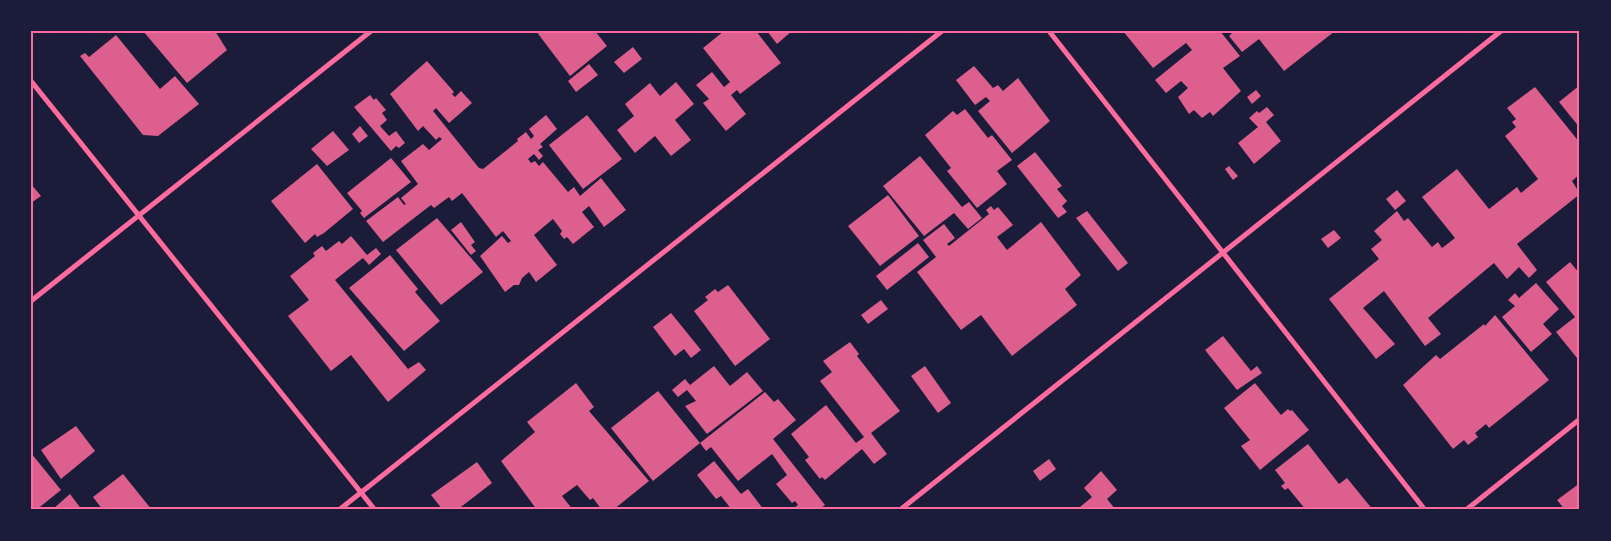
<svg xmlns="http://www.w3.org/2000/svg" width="1611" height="541" font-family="'Varela Round',sans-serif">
<rect width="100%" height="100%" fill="#1b1b3a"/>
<!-- building -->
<path fill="#dd5f8e" d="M143,31H215L227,50L187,83Z
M536,31H595L607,46L570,76Z
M724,31H756L781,63L740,94L737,90L731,95L746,114L726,131L703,103L709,99L696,85L712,72L724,87L730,82L703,48Z
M767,31H792L777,44Z
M1123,31H1220L1240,56L1223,68L1241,91L1213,116L1210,112L1202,118L1194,110L1189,114L1178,97L1188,88L1181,81L1166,93L1155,80L1192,50L1186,43L1153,68Z
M1234,31H1335L1284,71L1259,39L1242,52L1229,36Z
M116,35L160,89L175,76L199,104L158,136L143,135L80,56L85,53L89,57Z
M633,47L642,59L624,73L614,62Z
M427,61L454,92L452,94L455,97L461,91L472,103L449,123L436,108L433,111L479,168L483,169L518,141L517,139L526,132L531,139L534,136L529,129L546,115L557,129L540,144L543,147L538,150L543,156L539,160L534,154L528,159L531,163L535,161L539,166L543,162L568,192L574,187L580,196L601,178L626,210L604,227L589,206L582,212L594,227L573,244L567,237L564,239L560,234L562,231L553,219L534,235L557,265L536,282L529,272L522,278L519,285H514L505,292L480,256L502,236L508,243L511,241L503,231L496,237L462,193L452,201L449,197L434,208L431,205L383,242L366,221L398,197L404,205L406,204L401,198L418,184L401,161L423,144L429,150L442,139L439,137L436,140L423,126L418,131L390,94Z
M589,64L598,75L576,92L568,81Z
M974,66L993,88L998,85L1003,91L1018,78L1050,121L1012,153L978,111L990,101L986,97L975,105L956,80Z
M676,82L694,104L675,120L691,140L671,156L655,136L635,153L617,130L634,116L625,104L650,83L660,96Z
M1580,85V128L1559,102Z
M1535,87L1580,143V174L1572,181L1580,194L1517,244L1537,270L1529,278L1519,267L1507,279L1494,263L1428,318L1441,334L1425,346L1384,291L1363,308L1395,344L1376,359L1329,299L1379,259L1371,249L1382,240L1374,231L1397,211L1404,221L1408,218L1432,247L1438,242L1442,248L1455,238L1422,197L1457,169L1489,209L1517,187L1521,193L1538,179L1505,136L1516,127L1512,122L1516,119L1507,108Z
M1256,90L1261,96L1252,104L1247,97Z
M370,95L374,100L376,98L386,110L382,113L387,120L380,126L389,136L396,131L405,143L399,148L396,146L391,151L354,107Z
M1267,107L1274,115L1266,122L1281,141L1254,164L1238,143L1258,127L1249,118L1257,111L1259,113Z
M965,109L988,138L992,135L1012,160L997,171L1007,184L977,208L947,171L951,168L925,135L953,111L957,115Z
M587,115L622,159L583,189L549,145Z
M360,126L368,136L359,143L352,134Z
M333,131L349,150L327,166L311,149Z
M1035,152L1062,186L1057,189L1067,201L1062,206L1067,212L1058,218L1017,166Z
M920,156L962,207L969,202L982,218L968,229L954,213L924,236L883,186Z
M391,158L411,182L364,218L360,213L362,211L347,193Z
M317,164L353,209L324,233L317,237L315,234L305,243L271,201Z
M1229,166L1238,176L1233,180L1225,169Z
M31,184L41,196L31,203Z
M1397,190L1406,201L1395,210L1386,199Z
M888,195L919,236L880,266L848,226Z
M991,206L994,210L998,207L1013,225L997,237L1007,250L1041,222L1081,275L1065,289L1077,305L1012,356L981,315L961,330L917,272L936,257L923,240L944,224L955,238L947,244L949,246L989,214L986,210Z
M1087,211L1128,263L1118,271L1076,218Z
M437,218L483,272L441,305L396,250Z
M461,222L475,242L471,245L476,251L471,255L451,230Z
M1334,230L1341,238L1328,248L1321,239Z
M351,236L367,255L376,248L381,254L369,265L363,258L335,280L408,369L419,362L426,370L388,402L351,355L331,371L288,316L309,300L290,276L315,256L313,253L322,246L326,251L339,241L342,244Z
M918,243L929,257L887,290L876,276Z
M390,255L418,289L415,292L440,321L404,351L349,288Z
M1570,262L1580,274V356L1577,358L1556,332L1575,317L1546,282Z
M1536,283L1559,309L1543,324L1552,334L1531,352L1502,317L1515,306L1508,300L1515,293L1519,298Z
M728,285L770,339L735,366L694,311L708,300L705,297L715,289L718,292Z
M881,300L888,309L868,324L861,315Z
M671,313L701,350L691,358L684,349L675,356L653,327Z
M1495,315L1549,380L1489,428L1486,424L1475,433L1478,437L1468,445L1464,440L1453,449L1403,385L1436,355L1440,359L1484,324L1485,326Z
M1223,336L1251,371L1257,366L1262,373L1237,390L1205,350Z
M850,342L859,354L857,356L900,411L871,433L887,454L874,464L862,449L825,480L822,477L820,479L805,460L809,457L791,434L826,405L856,443L864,437L820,381L832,372L823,361Z
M714,366L730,386L747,372L763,391L707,434L685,406L696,401L687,390L678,397L672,390L685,379L690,385Z
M925,366L951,403L938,413L911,376Z
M576,383L594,407L589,411L649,481L613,510H602L593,498L590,500L577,485L562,496L573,510H537L501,461L535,432L527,422Z
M1255,383L1281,415L1288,409L1290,411L1292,410L1309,430L1260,470L1241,446L1250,440L1224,408Z
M658,391L700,443L653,481L611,428Z
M765,392L774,402L778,399L796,420L773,439L825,505L818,510H791L798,505L795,501L792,503L776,484L787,475L772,454L738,481L711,447L706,451L700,443Z
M76,426L95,451L61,479L41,450Z
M1308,444L1339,484L1347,478L1373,510H1306L1288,488L1285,490L1281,486L1285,483L1275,470Z
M31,453L61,490L36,510H31Z
M1049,459L1056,469L1040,481L1033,471Z
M714,461L741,494L748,489L764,510H732L721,496L716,499L697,475Z
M477,462L492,483L457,510H443L431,495Z
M1101,471L1117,490L1107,499L1116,510H1082L1080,507L1092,497L1084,488Z
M123,474L152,510H103L93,497Z
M1580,483V510H1565L1557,500Z
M70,494L82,510H54L53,509Z"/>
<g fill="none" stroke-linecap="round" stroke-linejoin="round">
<!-- minor -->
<path stroke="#ff6b9d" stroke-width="5" d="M1049,31L1425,510
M31,81L375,510
M31,301L371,31
M339,510L942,31
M900,510L1501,31
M1466,510L1580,419"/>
</g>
<!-- border -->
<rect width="1611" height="541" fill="none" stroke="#1b1b3a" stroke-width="65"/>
<rect x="32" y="32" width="1546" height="476" fill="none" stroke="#ff6b9d" stroke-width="2"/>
</svg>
